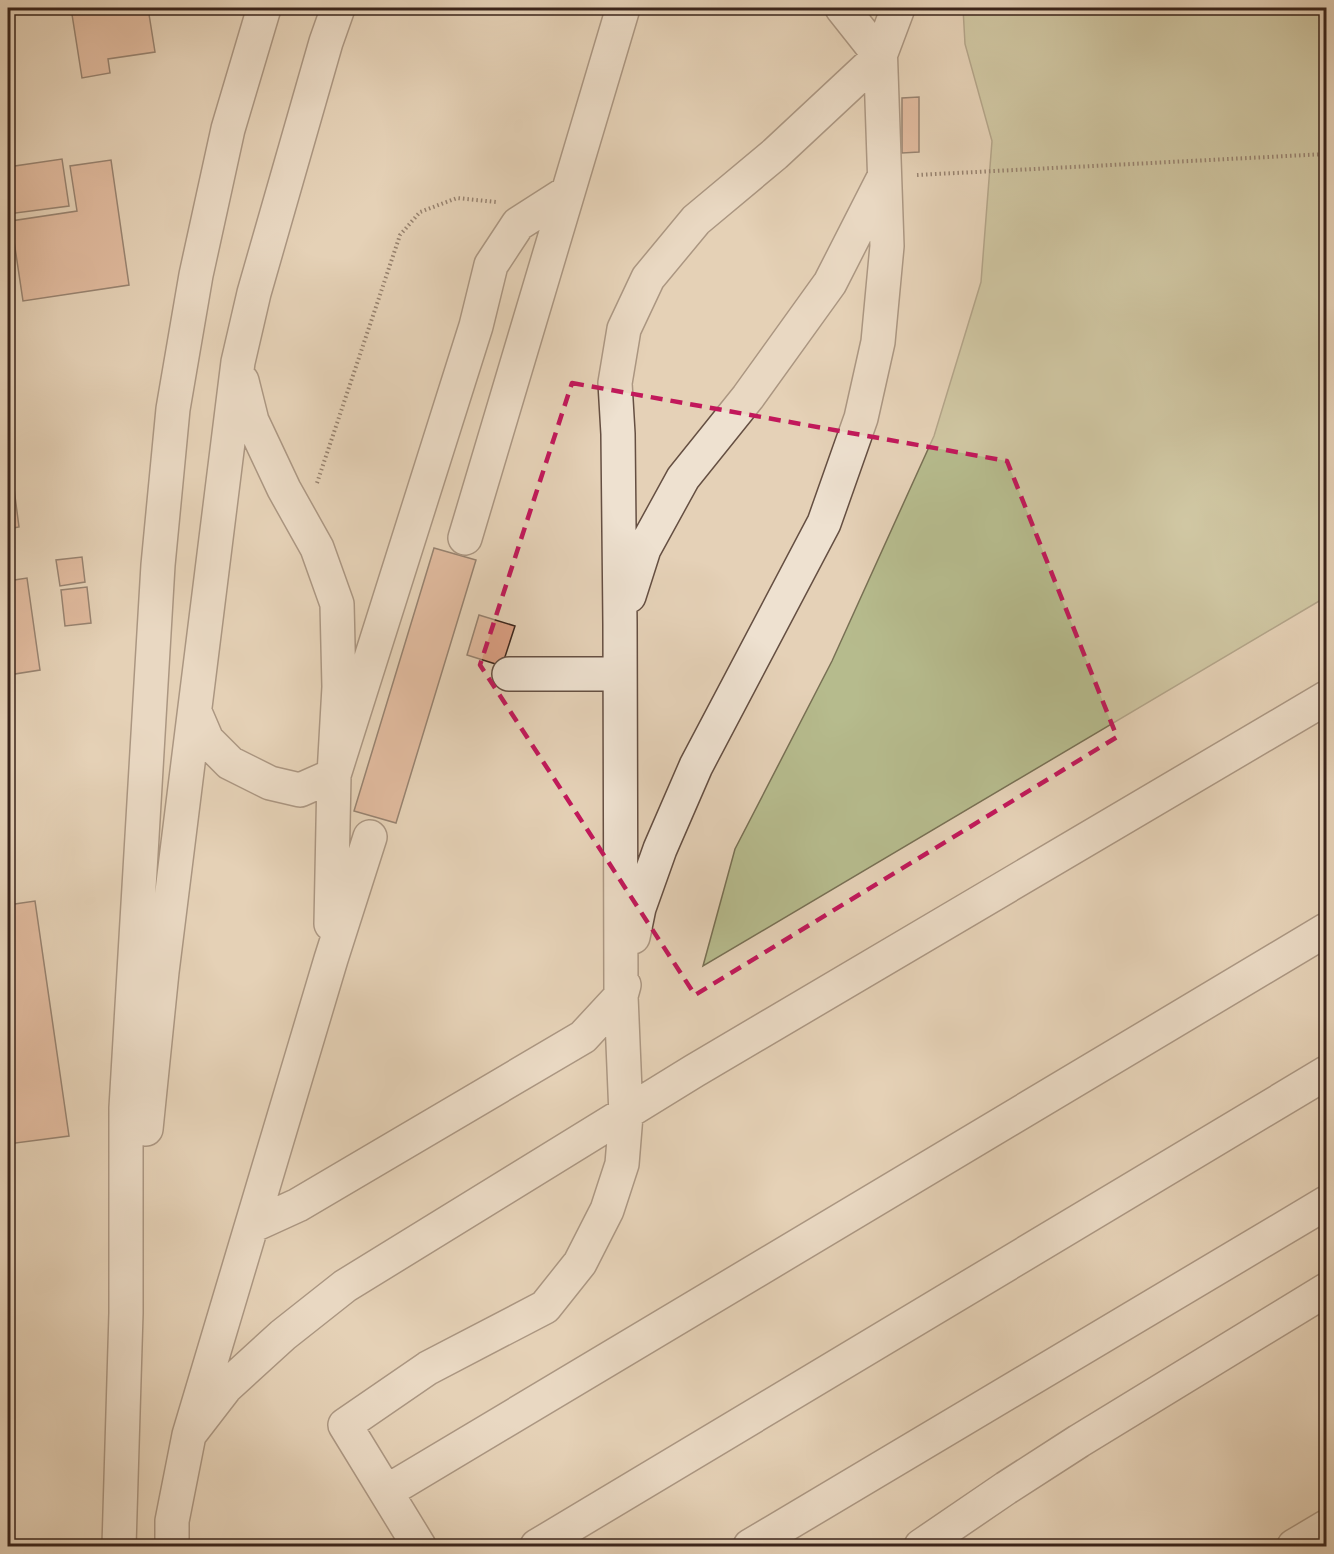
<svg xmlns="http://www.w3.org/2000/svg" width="1334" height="1554" font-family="Vollkorn,serif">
<rect width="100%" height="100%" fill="#e5d1b7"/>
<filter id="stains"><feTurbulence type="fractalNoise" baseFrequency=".00333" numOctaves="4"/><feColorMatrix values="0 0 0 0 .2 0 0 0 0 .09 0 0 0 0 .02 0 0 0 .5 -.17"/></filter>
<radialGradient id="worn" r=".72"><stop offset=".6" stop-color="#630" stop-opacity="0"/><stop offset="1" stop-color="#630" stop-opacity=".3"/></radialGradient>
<!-- green -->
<path fill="#b6bb8d" stroke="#787054" stroke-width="1.5" d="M963,8H1326V597L703,966L735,849L832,661L934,436L981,282L992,141L965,44Z"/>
<!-- building -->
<path fill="#dca084" stroke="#3a241b" stroke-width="1.5" d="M71,8H148L155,52L108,59L110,73L82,78Z
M919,97V152L902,153V98Z
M62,159L69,206L8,214V167Z
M111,160L129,285L23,301L11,221L77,211L70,166Z
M8,443L19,527L8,529Z
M434,548L476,560L396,823L354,811Z
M82,557L85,582L60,586L56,560Z
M27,578L40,670L8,675V581Z
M87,587L91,623L65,626L61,590Z
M479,615L515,626L502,666L467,655Z
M35,901L69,1136L8,1144V905Z"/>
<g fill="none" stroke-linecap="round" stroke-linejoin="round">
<!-- minor casing -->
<g stroke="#654f42" stroke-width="36">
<path id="minor" d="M842,8L880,56
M242,381L252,421L284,489L317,548L337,604L339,687L334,775L331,924
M465,538L623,8
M629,596L644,549L683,478L748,397L830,283L883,179
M509,674H620
M195,712L207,740L230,763L270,783L300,790L334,775L476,326L491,265L518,224L568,192
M633,937L639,908L660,849L696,766L824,523L861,418L878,342L887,246L880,42
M146,1129L162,972L238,362L254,293L326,42L338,8
M252,1226L298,1205L583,1037L621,996L624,985
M189,1435L226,1387L283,1335L345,1286L694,1071L1326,698
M386,1492L1326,930
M119,1546L126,1313V1108L158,565L173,409L196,275L228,129L264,8
M172,1546V1521L189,1435L331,959L370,837
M419,1546L345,1425L428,1368L545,1307L580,1263L607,1210L622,1164L626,1115L621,996L620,624L618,434L615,383L624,329L648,278L696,220L775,154L880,56L898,8
M537,1546L1326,1073
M750,1546L1326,1203
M921,1546L1006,1488L1079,1441L1326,1290
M1294,1546L1326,1527"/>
</g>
<!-- path -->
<path stroke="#3a241b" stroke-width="4" stroke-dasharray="1.5 3" stroke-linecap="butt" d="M917,175L1326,154
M317,483L400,235L420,212L457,198L496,202"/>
<!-- minor -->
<use href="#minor" stroke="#eee1d0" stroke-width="33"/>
</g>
<!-- marked area -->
<path d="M0 0H1334V1554H0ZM572,383L1007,461L1117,737L695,995L480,665Z" fill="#e5d1b7" fill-opacity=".55" fill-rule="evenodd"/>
<path fill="none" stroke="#c2185b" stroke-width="4.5" stroke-dasharray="12 8" stroke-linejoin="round" d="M572,383L1007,461L1117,737L695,995L480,665Z"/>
<!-- margin -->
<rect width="1334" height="1554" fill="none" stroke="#e5d1b7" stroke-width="30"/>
<rect x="9" y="9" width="1316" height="1536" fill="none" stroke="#3a241b" stroke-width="3"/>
<rect x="15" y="15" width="1304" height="1524" fill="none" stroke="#3a241b" stroke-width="1.5"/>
<rect width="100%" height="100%" filter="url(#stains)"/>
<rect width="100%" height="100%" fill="url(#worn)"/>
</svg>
